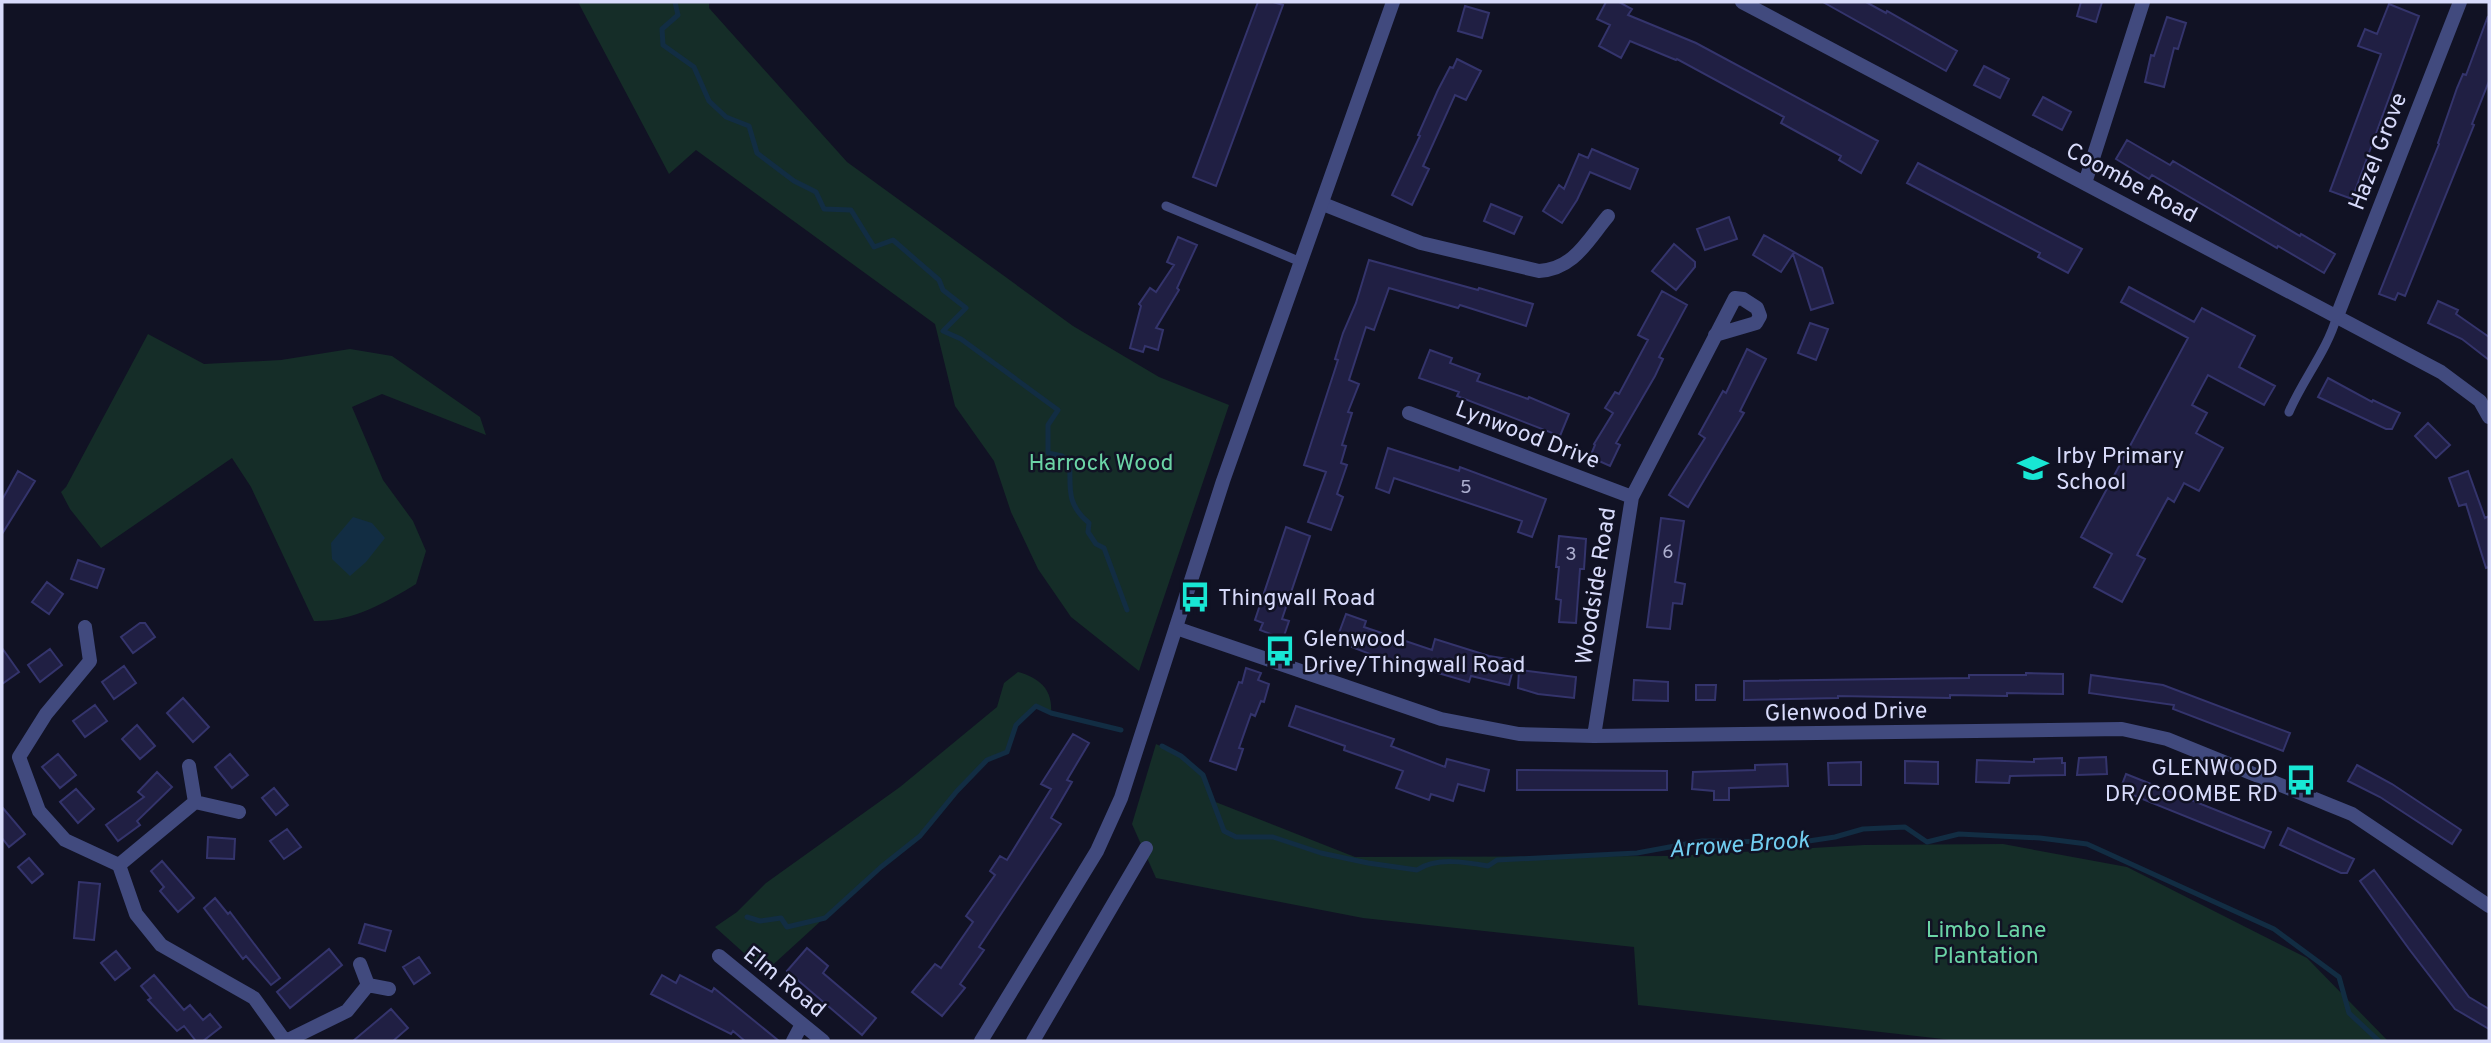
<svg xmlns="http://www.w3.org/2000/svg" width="2491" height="1043" font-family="Overpass,sans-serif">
<rect width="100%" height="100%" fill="#111224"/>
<!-- green -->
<path fill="#152d28" d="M578,2H709V8L847,162L1073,326L1159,377L1229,405L1139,671L1071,617L1038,569L1011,512L994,461L955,406L935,324L696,150L669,174Z
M148,334L204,364L281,360L350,349L392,356L480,417L486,435L382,394L352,407L383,480L413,521L426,551L416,584C385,603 352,622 314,621L251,487L232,458L101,548L70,509L61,492L66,487Z
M1018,672C1040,678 1053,690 1051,713L1036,707L1016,725L1007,752L987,760L957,791L920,836L880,867L765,972L715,927L737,912L766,883L900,787L997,707L1004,683Z
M1156,744L1181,756L1203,775L1213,801L1355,857L1673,856L1864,845L2003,844L2127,867L2307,958L2388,1041H1961L1638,1005L1634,947L1363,918L1156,878L1132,824Z"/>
<!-- water -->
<path fill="#122d43" d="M353,517L372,523L385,538L366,562L350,576L332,559L331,543Z"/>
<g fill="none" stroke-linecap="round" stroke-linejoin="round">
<!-- stream -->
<path stroke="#122d43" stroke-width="5" d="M675,2L678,15L662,29L663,45L694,67L709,101L726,117L749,126L757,153L794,181L816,192L824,209L851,210L874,247L893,240L939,280L943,290L966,308L943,331L961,339L1058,410L1048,425V453L1062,456L1070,464C1070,490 1067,505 1089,523L1088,532L1096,544L1104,548L1127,610
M1162,746L1181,756L1203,775L1224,831L1236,837H1273L1321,853L1368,863L1417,870C1436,857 1466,862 1488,866L1497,860L1637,853L1702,841L1802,842L1835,837L1863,829L1905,827L1927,842L1959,834L2040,838L2087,844L2274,929L2339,977L2349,1013L2379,1041
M747,917L760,921L781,918L787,927L825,918L881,867L920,836L957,791L987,760L1007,752L1016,725L1036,706L1051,713L1121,730"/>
</g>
<!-- building -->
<path fill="#201f43" stroke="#34346c" stroke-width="2" d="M1258,2H1273L1283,5L1216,186L1193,177Z
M1606,2H1619L1632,9L1628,15L1696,43L1878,141L1861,173L1839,160L1841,156L1781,123L1784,117L1677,59L1676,60L1630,41L1621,58L1599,46L1610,25L1597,19Z
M1823,2H1866L1886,13L1887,11L1957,51L1946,71Z
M2081,2H2102L2096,22L2077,16Z
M2389,4L2419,16L2352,199L2330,191L2381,54L2358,46L2365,29L2377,34Z
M1465,6L1489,13L1482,38L1458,31Z
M2488,16L2489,81L2472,124L2474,125L2405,296L2398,293L2395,300L2379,294L2439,144L2438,143L2457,88L2463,74L2466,75Z
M2167,17L2186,23L2178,49L2174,48L2164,87L2145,82L2151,55L2154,56Z
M1457,59L1481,71L1466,100L1455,95L1423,166L1429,169L1412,205L1392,195L1420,136L1418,135L1438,90L1450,67L1453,68Z
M1984,66L2009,79L2000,98L1974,85Z
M2043,97L2071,112L2062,130L2033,115Z
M2127,140L2170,165L2173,161L2300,236L2301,234L2335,254L2324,273L2278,246L2277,248L2152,175L2149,179L2116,159Z
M1592,149L1638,169L1630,189L1590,172L1577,200L1562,223L1543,211L1559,185L1564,189L1579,154L1588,158Z
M1918,163L2082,249L2068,273L2038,257L2040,253L1907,183Z
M1491,204L1522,217L1514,234L1484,221Z
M1729,217L1737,239L1705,250L1697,229Z
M1764,235L1822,268L1833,303L1811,310L1793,254L1781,272L1753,255Z
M1178,237L1197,245L1177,288L1179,290L1156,328L1163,330L1158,350L1145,346L1143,352L1130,348L1141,306L1139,304L1150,288L1156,292L1174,265L1167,262Z
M1674,244L1695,262V267L1676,290L1652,271Z
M1369,260L1478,290L1479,288L1533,304L1526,326L1460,305L1458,308L1389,288L1374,330L1366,327L1349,380L1359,384L1348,412L1352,413L1342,445L1346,446L1341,463L1347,465L1337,494L1343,497L1331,530L1308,522L1326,472L1304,465L1338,360L1335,359L1343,333L1356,303Z
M2129,287L2194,322L2202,308L2255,336L2239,367L2275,386L2264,405L2208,375L2192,405L2207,413L2196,433L2223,448L2199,491L2184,483L2174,502L2168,498L2137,555L2145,559L2122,602L2094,587L2112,554L2081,537L2188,338L2121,302Z
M1662,291L1687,305L1659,357L1663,359L1655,376L1616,443L1620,445L1610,466L1590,457L1595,445L1594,444L1613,413L1605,408L1615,392L1619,394L1648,340L1638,335Z
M2438,301L2458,310L2456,314L2489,337V360L2462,339L2428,323Z
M1810,323L1828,329L1816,360L1798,353Z
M1747,349L1766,359L1740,411L1744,413L1688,507L1669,495L1705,438L1699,434L1723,391L1726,393Z
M1430,350L1452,358L1450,363L1480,374L1477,381L1528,399L1529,397L1569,414L1560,436L1457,396L1459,392L1419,378Z
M2328,378L2372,402L2373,400L2400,413L2392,429H2386L2318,397Z
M2428,423L2450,445L2436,458L2415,436Z
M1388,448L1459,471L1460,467L1546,499L1532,537L1518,532L1522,521L1394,478L1389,493L1376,488Z
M18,471L35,481L2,534V500Z
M2468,471L2485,518L2489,516V567L2486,568L2466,504L2459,506L2449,478Z
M1661,518L1684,521L1675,582L1685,584L1682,604L1673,603L1670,629L1647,627Z
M1286,527L1310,536L1282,619L1289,621L1283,639L1260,630L1263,623L1255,620Z
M1559,536L1586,539L1584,569H1580L1576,623L1559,622L1561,600L1556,599L1559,567H1556Z
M78,560L104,569L97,588L71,579Z
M47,582L63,594L49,614L32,602Z
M1346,614L1366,621L1364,627L1432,650L1435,639L1489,656L1515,660L1509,685L1471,676L1469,682L1407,664L1406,668L1336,641Z
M140,623H145L155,637L133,653L121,637Z
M2,648L19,672L2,684Z
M50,649L62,665L40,682L28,665Z
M124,666L136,683L114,699L102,682Z
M1246,668L1261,673L1258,680L1269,684L1264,702L1261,701L1255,716L1251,714L1239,748L1243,749L1236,770L1210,761L1239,682L1242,683Z
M1519,670L1576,677L1574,698L1538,694L1518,688Z
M2026,673L2063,674V694L2007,693V696L1950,695V698L1838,696V698L1744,700V681L1969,678V675H2026Z
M2091,675L2163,685L2290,733L2283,751L2173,709L2174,705L2089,693Z
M1634,680L1668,682V701L1633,700Z
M1696,685H1716L1715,700H1696Z
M183,698L209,727L193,742L167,713Z
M95,705L107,721L85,737L73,721Z
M1296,706L1394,739L1391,746L1445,767L1447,759L1489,770L1484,791L1458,784L1453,801L1431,794L1429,800L1396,788L1403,771L1344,750L1345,746L1289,726Z
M137,725L155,746L140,759L122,739Z
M1073,734L1089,743L1067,780L1072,782L1051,818L1061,824L979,947L984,950L960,984L965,988L942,1016L912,992L935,964L941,968L973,922L966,916L995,875L990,871L1000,856L1007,860L1051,789L1041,784Z
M58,754L76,775L60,788L42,767Z
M230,754L248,775L232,788L215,767Z
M2106,757L2107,774L2077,775L2079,758Z
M2062,758V763H2065V775L2010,776L2009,783L1976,782L1977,760L2034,762V759Z
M1905,761L1938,762V784L1905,783Z
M1861,762V785H1829L1828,763Z
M1787,764L1788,786L1729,788V800H1714V791L1692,789L1693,772L1755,770V765Z
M2357,765L2392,784L2461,830L2452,844L2380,797L2348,781Z
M1517,770L1667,771V790H1517Z
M157,772L172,787L137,821L140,825L118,841L106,825L144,797L138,792Z
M2126,774L2271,832L2264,848L2120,790Z
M274,788L288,805L276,815L262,798Z
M76,789L94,809L78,823L60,802Z
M2,807L25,834L9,847L2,838Z
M2288,828L2354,859L2347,873H2341L2280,845Z
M287,829L301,847L284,859L270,841Z
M208,837L235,839L234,859L207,858Z
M29,858L43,874L32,883L18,867Z
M162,861L194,898L178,912L160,891L164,887L151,871Z
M2374,870L2469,997L2489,1009V1029L2455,1009L2409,949L2360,881Z
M79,882L100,884L94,940L74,938Z
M215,898L228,914L230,912L280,978L271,985L246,956L243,959L204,908Z
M365,924L391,931L385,951L359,943Z
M807,948L828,966L823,973L876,1018L862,1035L787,971Z
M329,949L342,965L290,1008L277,992Z
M116,951L130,968L115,980L101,963Z
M419,957L430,973L414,984L403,967Z
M154,975L184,1010L190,1005L203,1020L210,1014L221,1027L203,1041H196L184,1026L177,1031L148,1000L151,998L141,986Z
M662,975L676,983L680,975L712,992L714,988L779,1041H745L733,1031L731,1034L651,994Z
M391,1009L408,1028L393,1041H353Z"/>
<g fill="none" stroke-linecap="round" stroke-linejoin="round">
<!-- service -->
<path stroke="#414a7e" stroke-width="9" d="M1166,206L1301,262
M2289,412C2303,379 2327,351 2337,316"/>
<!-- minor -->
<path stroke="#414a7e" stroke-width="14" d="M1742,2L2441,372L2480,401L2489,417
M2085,183L2143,2
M1323,204L1421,243L1539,271C1574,269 1587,241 1608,216
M2337,316L2460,2
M1409,413L1632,497
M85,627L90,661L46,714L19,757L39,811L65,840L119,865L136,914L161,945L254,998L285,1041
M1176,628L1441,719L1519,734L1594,736L2122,729L2167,739L2352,814L2489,906
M1594,736L1632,497L1735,298L1743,299L1757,308L1760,316L1756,323L1715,335
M195,802L239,812
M119,865L195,802L189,766
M719,956L823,1041
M368,985L389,989
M286,1041L347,1011L368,985L360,964
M793,1041L802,1024
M1033,1041L1146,848"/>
<!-- tertiary -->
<path stroke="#414a7e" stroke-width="14" d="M981,1041L1097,851L1121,798L1223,481L1393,2"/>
</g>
<!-- icons -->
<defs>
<g id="school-bare" transform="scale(2.415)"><path d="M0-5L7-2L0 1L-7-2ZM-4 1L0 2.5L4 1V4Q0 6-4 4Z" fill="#18e7d4" stroke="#111224" stroke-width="2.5" paint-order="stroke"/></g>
<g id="bus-bare" transform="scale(2.415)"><path d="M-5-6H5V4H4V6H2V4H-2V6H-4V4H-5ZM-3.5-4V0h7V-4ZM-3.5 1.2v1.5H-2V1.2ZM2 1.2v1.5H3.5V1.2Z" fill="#18e7d4" stroke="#111224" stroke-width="2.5" paint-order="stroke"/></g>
</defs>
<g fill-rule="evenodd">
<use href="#school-bare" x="2033" y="468"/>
<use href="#bus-bare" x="1195" y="597"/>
<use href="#bus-bare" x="1280" y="651"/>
<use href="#bus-bare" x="2301" y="780"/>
</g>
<g text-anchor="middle" stroke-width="5" stroke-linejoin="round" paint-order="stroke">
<!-- number labels -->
<g font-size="19" fill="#aaaccd">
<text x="1466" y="493">5</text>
<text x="1668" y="558">6</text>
<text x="1571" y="560">3</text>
</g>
<!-- street labels -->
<g font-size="23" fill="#d8dbfb" stroke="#111224">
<text transform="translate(2377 151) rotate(-69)" y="8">Hazel Grove</text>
<text transform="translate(2132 182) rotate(28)" y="8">Coombe Road</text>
<text transform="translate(1528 434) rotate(21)" y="8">Lynwood Drive</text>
<text transform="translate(1595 586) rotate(-81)" y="8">Woodside Road</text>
<text transform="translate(1846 711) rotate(-1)" y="8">Glenwood Drive</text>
<text transform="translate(785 981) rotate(39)" y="8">Elm Road</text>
</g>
<!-- poi labels -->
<g font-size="23" fill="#d8dbfb" stroke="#111224" text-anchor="start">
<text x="2056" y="463">Irby Primary<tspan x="2056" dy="26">School</tspan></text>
<text x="1218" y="605">Thingwall Road</text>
<text x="1303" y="646">Glenwood<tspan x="1303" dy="26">Drive/Thingwall Road</tspan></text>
<text x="2278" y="775" text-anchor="end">GLENWOOD<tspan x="2278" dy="26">DR/COOMBE RD</tspan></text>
</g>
<!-- park labels -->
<g font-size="23" fill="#6bd4a6" stroke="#111224">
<text x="1101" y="470">Harrock Wood</text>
<text x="1986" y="937">Limbo Lane<tspan x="1986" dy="26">Plantation</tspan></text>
</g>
<!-- water labels -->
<g font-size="24" font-style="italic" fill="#71cdf0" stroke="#111224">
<text transform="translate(1739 844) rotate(-4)" y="8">Arrowe Brook</text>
</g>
</g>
<!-- border -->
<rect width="2491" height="1043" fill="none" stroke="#d8dbfb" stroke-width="7"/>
</svg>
